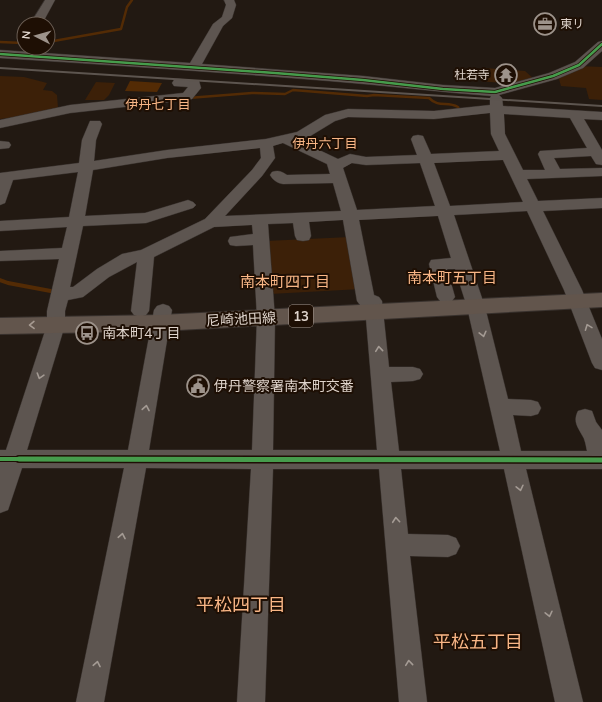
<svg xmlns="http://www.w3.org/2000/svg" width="602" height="702" font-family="Mulish,'Noto Sans JP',sans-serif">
<rect width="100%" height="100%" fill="#221912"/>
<!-- green -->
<path fill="#3c2008" d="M578,66L602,67V100L589,99L586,88L561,86L559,79H553Z
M485,68L525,71L534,79C515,84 500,83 481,81Z
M0,76L24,77L47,83L43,90L52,91L57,95L58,108L24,116L0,119Z
M96,82L115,83L109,95L104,100H85Z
M350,237L361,289L270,294L266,241Z"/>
<!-- water -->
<path fill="#532b05" d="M130,81L162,83L157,92L125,91Z"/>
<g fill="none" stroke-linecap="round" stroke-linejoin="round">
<!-- stream-far1 -->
<path stroke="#532b05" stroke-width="2.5" d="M0,42L23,43
M48,42L121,29L127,7L132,0
M188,98L252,93L285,94L293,90L367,96L374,95L429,98C439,108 447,101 458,107L459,110"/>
<!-- stream -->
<path stroke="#532b05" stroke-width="4" d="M0,280L8,283L56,292"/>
<!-- minor casing -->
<g stroke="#39322e" stroke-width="1">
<path id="minor" d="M45,0H55L42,24H30Z
M224,0H234L236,5L232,18L223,26L202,64L363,76L443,85L495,88L549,73L575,62L598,42L602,41V51L583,68L557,79L499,95L502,98L503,106L602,112V120L584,119L602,150V165L596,164L591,156L554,158L560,169L602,168V176L527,179L538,201L602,198V208L543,211L582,290L602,339V370L595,368L592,363L564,290L527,211L454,215L485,307L508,399L531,400L538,402L541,408L538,414L531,416L513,415L521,451H587C586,446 585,439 582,435C577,426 573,421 578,411L585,409L592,411L596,422L602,430V469H526L583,702H555L504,469H401L408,534L448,535L456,538L460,546L456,554L448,557L410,556L427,702H399L379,469H273L265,702H237L251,469L146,468L104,702H76L124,468H22L8,510L0,513V450H6L47,325V311L59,259L0,261V251L62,248L67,227L0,231V221L69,217L78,172L13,180L5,203L0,205V173L79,163L82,140L90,121H100L102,124L96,140L94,161L167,150L266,139L297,132L325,115L348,109L434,111L490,105V98L491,96C437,92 383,85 329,81C219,72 110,65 0,58V50L190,63L213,24L222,17L226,5ZM490,113L491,134L499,151L431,154L423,136L418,135L413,136L411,139L417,155L366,157L350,154L338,159L298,140L307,138L335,121L348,117L434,119ZM504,114L570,118L587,148L540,151L538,154L545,170H523L505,134ZM283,143L327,164L330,174L287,175C281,171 278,170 272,172L270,175C273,180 277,183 283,184L333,183L341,211L225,216L262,176L275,158L273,146ZM260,148L261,158L252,170L205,219L141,250L122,254L97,269L73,287H70L83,226L146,223L193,208L196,205L193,202L188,200L145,213L85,216L93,170L167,158ZM503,160L523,202L450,206L434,163ZM352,163L366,165L420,163L435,206L357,210L343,168ZM438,216L451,258L431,260L429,264L437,297L440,301L446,303L452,301L455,297L447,269H455L467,307L500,451H399L391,382L413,381L420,379L423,374L420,369L413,367H389L382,301L379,297L374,295L359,220ZM343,220L357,301L360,305L365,307L377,450H273L275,318L268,224L293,223L295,236L297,240L303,241L309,240L311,236L309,222ZM252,225L253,234L230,237L228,241L230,245L236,246L253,245L257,318L252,450H149L172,310L169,306L163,304L157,306L154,310L128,450H27L65,325V311L68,300L83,297L109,277L137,262L131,311L134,315L140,317L146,315L149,311L154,257L214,227Z
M178,79L199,81L201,88L192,99L187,100L70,113L0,128V120L70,105L183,93L188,87L174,86L172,83L174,80Z
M0,141L9,142L11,145L9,148L0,149Z"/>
</g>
<!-- major casing -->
<g stroke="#39322e" stroke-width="2">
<path id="major" d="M602,293V307L160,331L0,334V318L160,315Z"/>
</g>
<!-- minor -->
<use href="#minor" fill="#5d5550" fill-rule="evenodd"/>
<!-- major -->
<use href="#major" fill="#62554c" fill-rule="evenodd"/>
<!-- rail -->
<path stroke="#5d554f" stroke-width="2" d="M0,68L602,106"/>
<!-- cycleway-far2 casing -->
<g stroke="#1e0f04" stroke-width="4">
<path id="cycleway-far2" d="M0,54L275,73L363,80L443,89L495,92L553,76L579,65L602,44"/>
</g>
<!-- cycleway-far1 casing -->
<g stroke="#1e0f04" stroke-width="6">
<path id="cycleway-far1" d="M0,459L602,460"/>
</g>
<!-- cycleway casing -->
<g stroke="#1e0f04" stroke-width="8">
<path id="cycleway" d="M19,459L602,460"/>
</g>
<!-- cycleway-far2 -->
<use href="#cycleway-far2" stroke="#469c4c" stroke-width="2.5"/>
<!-- cycleway-far1 -->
<use href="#cycleway-far1" stroke="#469c4c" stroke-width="4"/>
<!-- cycleway -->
<use href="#cycleway" stroke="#469c4c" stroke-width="5"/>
</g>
<!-- one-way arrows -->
<defs><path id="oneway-chevron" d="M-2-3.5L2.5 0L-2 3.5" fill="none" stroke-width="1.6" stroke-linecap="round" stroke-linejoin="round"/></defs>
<use stroke="#a79b92" href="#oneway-chevron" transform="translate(32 325) rotate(179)"/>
<g stroke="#a49b94">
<use href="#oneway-chevron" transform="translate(588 327) rotate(-111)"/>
<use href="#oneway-chevron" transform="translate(483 334) rotate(76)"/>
<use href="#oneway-chevron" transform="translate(379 349) rotate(-96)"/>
<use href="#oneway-chevron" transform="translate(40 376) rotate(107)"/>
<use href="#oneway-chevron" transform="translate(146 408) rotate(-80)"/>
<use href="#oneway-chevron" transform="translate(520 488) rotate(77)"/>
<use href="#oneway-chevron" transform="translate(396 520) rotate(-95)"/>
<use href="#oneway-chevron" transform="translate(122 536) rotate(-79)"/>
<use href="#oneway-chevron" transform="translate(549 614) rotate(77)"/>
<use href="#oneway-chevron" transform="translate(409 663) rotate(-96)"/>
<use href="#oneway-chevron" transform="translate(97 664) rotate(-79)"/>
</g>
<!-- icons -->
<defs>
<g id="office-ring" transform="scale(1.15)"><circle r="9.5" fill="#1e0f04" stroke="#9d938b" stroke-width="1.5"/><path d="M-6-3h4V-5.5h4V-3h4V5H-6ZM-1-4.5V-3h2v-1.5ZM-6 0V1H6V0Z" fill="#9d938b"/></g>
<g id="temple-ring" transform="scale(1.15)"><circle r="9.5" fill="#1e0f04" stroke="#9d938b" stroke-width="1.5"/><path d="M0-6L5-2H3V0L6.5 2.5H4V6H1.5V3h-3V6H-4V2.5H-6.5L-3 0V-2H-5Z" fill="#9d938b"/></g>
<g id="bus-ring" transform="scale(1.15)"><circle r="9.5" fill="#1e0f04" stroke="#9d938b" stroke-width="1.5"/><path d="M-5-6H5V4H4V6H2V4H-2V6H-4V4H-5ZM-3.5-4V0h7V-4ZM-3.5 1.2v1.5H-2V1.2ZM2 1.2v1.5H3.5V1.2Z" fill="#9d938b"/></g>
<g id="civic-ring" transform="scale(1.15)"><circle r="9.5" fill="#1e0f04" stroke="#9d938b" stroke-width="1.5"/><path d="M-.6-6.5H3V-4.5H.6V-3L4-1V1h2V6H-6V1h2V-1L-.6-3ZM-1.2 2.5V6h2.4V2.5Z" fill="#9d938b"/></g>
</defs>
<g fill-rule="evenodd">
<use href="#office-ring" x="545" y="24"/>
<use href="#temple-ring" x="506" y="75"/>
<use href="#bus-ring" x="87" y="333"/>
<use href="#civic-ring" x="198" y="386"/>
</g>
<g text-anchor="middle" stroke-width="4" stroke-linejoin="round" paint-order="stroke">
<!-- far-poi labels -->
<g font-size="12" fill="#dfd4cc" stroke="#1e0f04" text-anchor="start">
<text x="560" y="28">東リ</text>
<text x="490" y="79" text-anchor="end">杜若寺</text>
</g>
<!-- far-neighbourhood labels -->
<g font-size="13" fill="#f9b686" stroke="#1e0f04">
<text x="158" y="109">伊丹七丁目</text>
<text x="325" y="148">伊丹六丁目</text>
</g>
<!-- shield labels -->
<rect fill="#1e0f04" stroke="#a59990" stroke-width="1" x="289" y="305" width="24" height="22" rx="3"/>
<g font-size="13" font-weight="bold" fill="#dfd4cc">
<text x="301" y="321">13</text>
</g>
<!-- street labels -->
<g font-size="14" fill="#dfd4cc" stroke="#1e0f04">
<text transform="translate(241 319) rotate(-3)" y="5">尼崎池田線</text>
</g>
<!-- poi labels -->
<g font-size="14" fill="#dfd4cc" stroke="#1e0f04" text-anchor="start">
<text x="102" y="338">南本町4丁目</text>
<text x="214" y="391">伊丹警察署南本町交番</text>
</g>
<!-- neighbourhood labels -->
<g font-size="15" fill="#f9b686" stroke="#1e0f04">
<text x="452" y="283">南本町五丁目</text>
<text x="285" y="287">南本町四丁目</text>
</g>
<!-- near-neighbourhood labels -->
<g font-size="18" fill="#f9b686" stroke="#1e0f04">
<text x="241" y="611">平松四丁目</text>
<text x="478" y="648">平松五丁目</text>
</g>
</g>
<!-- north arrow -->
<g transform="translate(36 36) rotate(276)"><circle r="19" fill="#1e0f04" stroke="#6b5e54"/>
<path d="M0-3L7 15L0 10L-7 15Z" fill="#9d938b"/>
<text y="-6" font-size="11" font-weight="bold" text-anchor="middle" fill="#dfd4cc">N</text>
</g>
</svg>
